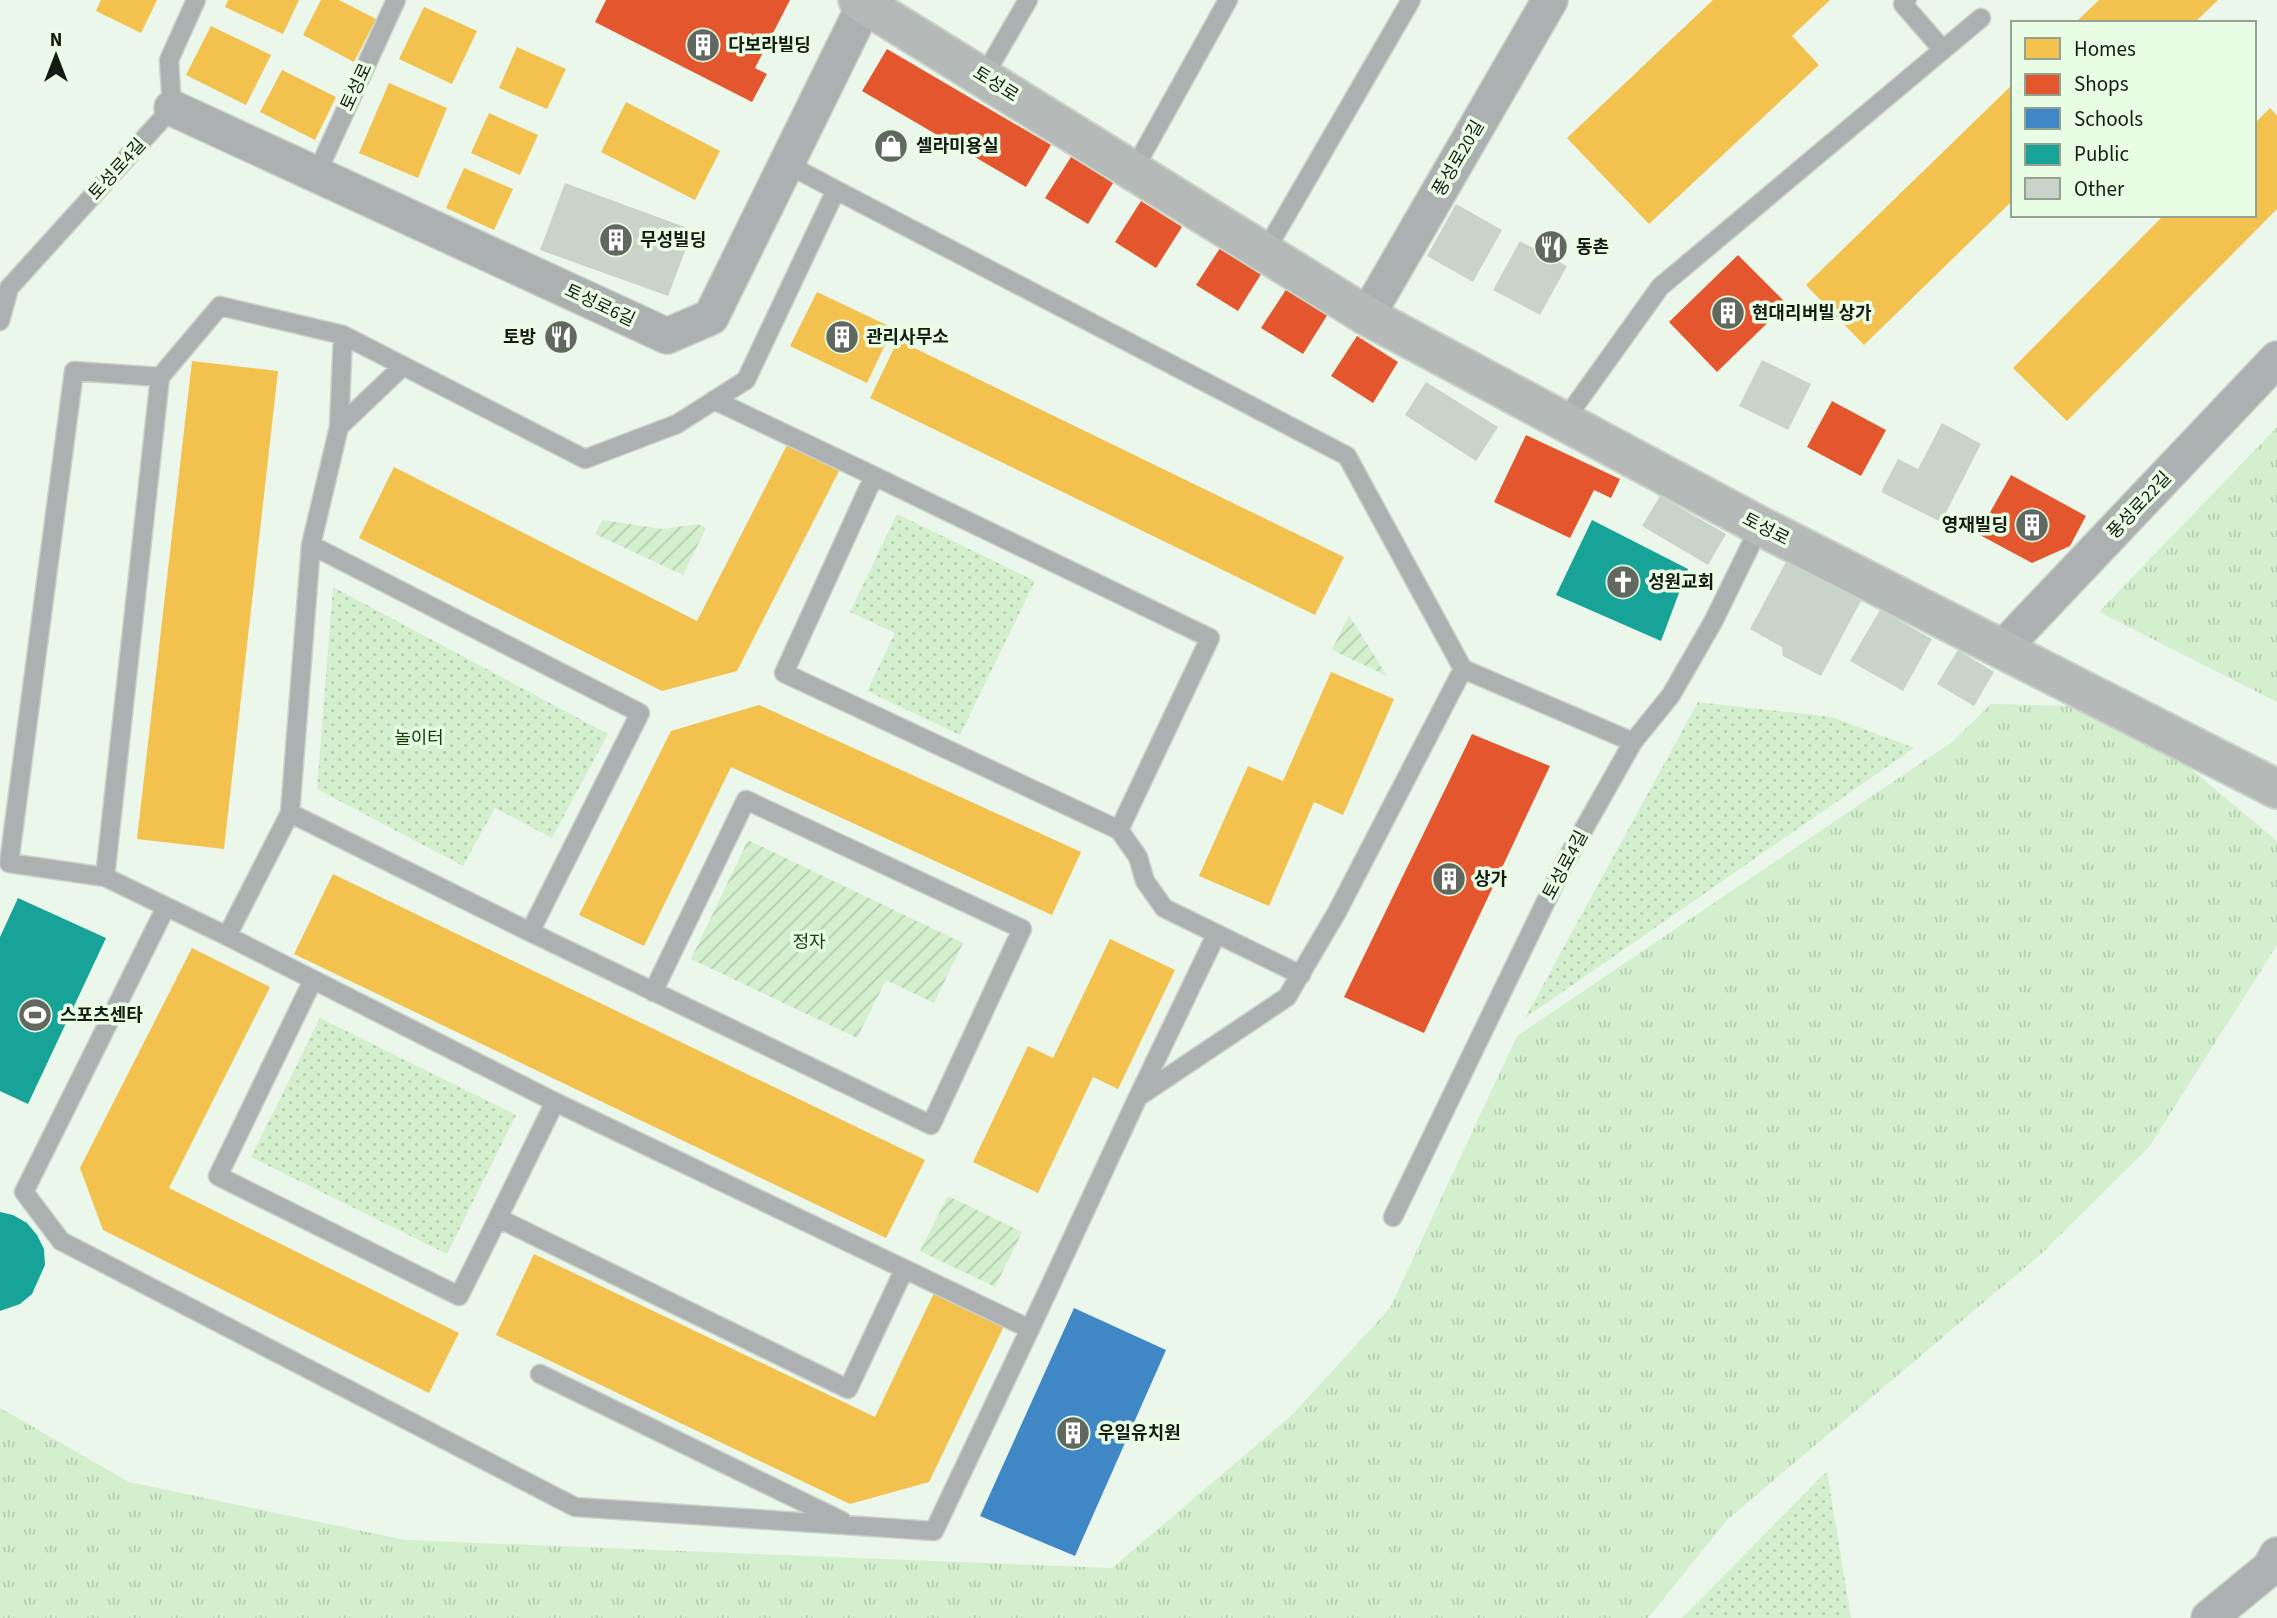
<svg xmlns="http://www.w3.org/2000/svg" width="2277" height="1618" font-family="'Source Sans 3','Noto Sans KR',sans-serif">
<defs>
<pattern id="grass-tufts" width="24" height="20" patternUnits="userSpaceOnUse" patternTransform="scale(1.75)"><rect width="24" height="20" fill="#d3efcd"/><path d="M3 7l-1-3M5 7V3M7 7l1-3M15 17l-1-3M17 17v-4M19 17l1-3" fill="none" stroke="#b4ccaf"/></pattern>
<pattern id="park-dots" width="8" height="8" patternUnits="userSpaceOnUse" patternTransform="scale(1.75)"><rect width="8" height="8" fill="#d3efcd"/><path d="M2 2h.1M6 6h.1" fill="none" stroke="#b4ccaf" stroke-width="1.8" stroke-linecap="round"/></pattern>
<pattern id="garden-furrows" width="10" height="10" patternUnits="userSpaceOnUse" patternTransform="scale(1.75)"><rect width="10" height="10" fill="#d3efcd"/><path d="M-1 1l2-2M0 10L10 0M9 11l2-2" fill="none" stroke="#b4ccaf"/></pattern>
</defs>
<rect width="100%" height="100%" fill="#ecf7eb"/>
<!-- grass -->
<path fill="url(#grass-tufts)" d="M2277,427V702L2099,612Z
M1991,704L2073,706L2179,759L2277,841V945L2149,1147L2041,1254L1727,1520L1648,1618H0V1408L129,1482L405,1540L1112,1568L1292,1415L1390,1308L1517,1036L1952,742Z"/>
<!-- park -->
<path fill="url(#park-dots)" d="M897,514L1035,581L960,735L867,691L895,633L850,612Z
M333,587L608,734L552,838L495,808L463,866L317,789Z
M1698,702L1832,717L1914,748L1525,1018Z
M320,1018L516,1115L447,1254L251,1157Z
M1827,1471L1851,1618H1682Z"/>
<!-- garden -->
<path fill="url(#garden-furrows)" d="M602,520L663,529L698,524L706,528L683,575L595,534Z
M1349,615L1387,676L1332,650Z
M748,840L963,943L934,1003L886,980L857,1038L691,959Z
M948,1196L1022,1232L995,1287L920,1251Z"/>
<!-- homes -->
<path fill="#f2c14e" d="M101,0H157L141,33L96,11Z
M228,0H299L283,34L225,7Z
M321,0H339L376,19L354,62L303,35Z
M1713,0H1830L1792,36L1819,65L1649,224L1567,138Z
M2099,0H2218L2194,23H2075Z
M424,7L477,31L452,84L399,59Z
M211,26L271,55L246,105L186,75Z
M517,47L566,69L547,109L499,88Z
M282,70L336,97L315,140L260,112Z
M389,83L447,108L418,178L359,153Z
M2013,84V200L1864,345L1806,285Z
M626,102L720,151L695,200L601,152Z
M2270,108L2277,116V209L2067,421L2013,368L2164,215H2254V124Z
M489,113L538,135L520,175L471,153Z
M464,168L513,189L494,230L446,208Z
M817,292L893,328L867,383L790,346Z
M898,340L1344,557L1315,615L870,398Z
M192,361L278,371L224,849L137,839Z
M787,445L839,471L737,671L662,691L359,538L394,467L697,621Z
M1331,672L1394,699L1343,815L1314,802L1269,906L1199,876L1248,766L1283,781Z
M759,705L1081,852L1052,915L731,767L644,946L579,915L671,731Z
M333,874L925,1160L886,1238L294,954Z
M1110,939L1175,970L1118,1089L1093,1077L1038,1193L973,1162L1028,1046L1053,1058Z
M192,948L270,987L169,1188L459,1333L429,1393L103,1230L80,1168Z
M534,1254L875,1417L934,1293L1004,1326L929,1482L850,1504L496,1335Z"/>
<!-- shops -->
<path fill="#e4572e" d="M606,0H790L755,68L767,74L752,102L595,22Z
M887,49L1051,145L1026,187L862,91Z
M1071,157L1113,183L1088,224L1045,198Z
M1141,201L1182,227L1156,268L1115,242Z
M1222,245L1263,271L1238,311L1196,285Z
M1738,255L1787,304L1717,372L1669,322Z
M1287,288L1328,314L1303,354L1261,328Z
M1357,336L1398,362L1373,403L1331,376Z
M1832,401L1886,430L1861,476L1807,447Z
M1526,435L1620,479L1611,498L1594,490L1570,538L1494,502Z
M2011,475L2086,516L2070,546L2032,563L1978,534Z
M1472,734L1550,766L1424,1033L1344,997Z"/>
<!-- schools -->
<path fill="#3f88c5" d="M1074,1308L1166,1350L1075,1556L980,1516Z"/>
<!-- public -->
<path fill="#17a398" d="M1592,520L1688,569L1661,641L1556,595Z
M18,898L106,938L28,1104L0,1091V937Z
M0,1212L13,1215L27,1223L37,1235L44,1249L45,1265L32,1294L20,1304L0,1311Z"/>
<!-- building -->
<path fill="#cad3c9" d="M565,183L693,230L668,296L540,250Z
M1456,204L1502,230L1473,282L1427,256Z
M1520,241L1567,266L1540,315L1493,290Z
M1762,360L1811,384L1788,430L1739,406Z
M1426,382L1498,427L1476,461L1405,415Z
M1942,423L1981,444L1941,522L1881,492L1898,459L1918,469Z
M1660,496L1726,534L1708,565L1642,526Z
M1787,560L1862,599L1821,676L1783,656L1782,647L1750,629Z
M1880,610L1932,639L1903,691L1850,661Z
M1958,650L1994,672L1974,706L1937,684Z"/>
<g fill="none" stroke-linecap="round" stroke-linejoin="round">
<!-- lane casing -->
<g stroke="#cad3c9" stroke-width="21">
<path id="lane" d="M1907,0L1903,4L1943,50
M984,76L1028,0
M1133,171L1228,0
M316,175L396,0
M836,190L1347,456L1463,669
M1266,250L1411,0
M0,321L9,288L172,108L169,60L196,0
M160,377L105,877L9,863L74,371L160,377L220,306L343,335L585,459L677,424L746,380L836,190L785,163
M714,400L874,476
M1564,421L1660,287L1981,18
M339,427L343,335
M874,476L1210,638L1119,830L784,673Z
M311,545L640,713L530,932L290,813L311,545L339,427L403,366
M290,813L227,936L555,1102L1030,1329L1138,1097L1287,997L1337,912L1463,669L1633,742
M1119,830L1138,857L1145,881L1164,908L1301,975
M105,877L227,936
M166,907L24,1192L61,1241L575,1507L934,1531L1030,1329
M530,932L931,1125L1022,929L746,800L653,992
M312,982L218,1176L459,1296L498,1218L848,1389L904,1270
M1138,1097L1216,935
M1393,1217L1564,864L1633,742L1671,695L1713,622L1760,526
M498,1218L555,1102
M540,1374L842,1521"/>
</g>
<!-- street casing -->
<g stroke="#cad3c9" stroke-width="38">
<path id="street" d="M172,108L667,336L711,317L865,4
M1367,316L1550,0
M2001,650L2277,359
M2209,1618L2270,1568L2277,1555"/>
</g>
<!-- secondary casing -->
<g stroke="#cad3c9" stroke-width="42">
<path id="secondary" d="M858,0L1367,316L1760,526L2277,789"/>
</g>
<!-- lane -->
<use href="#lane" stroke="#adb0b1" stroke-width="18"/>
<!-- street -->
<use href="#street" stroke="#adb0b1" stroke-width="35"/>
<!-- secondary -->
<use href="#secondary" stroke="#b5b9b8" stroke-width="38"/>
</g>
<!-- icons -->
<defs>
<g id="building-disc" transform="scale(1.75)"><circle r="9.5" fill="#60685f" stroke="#e9fde5"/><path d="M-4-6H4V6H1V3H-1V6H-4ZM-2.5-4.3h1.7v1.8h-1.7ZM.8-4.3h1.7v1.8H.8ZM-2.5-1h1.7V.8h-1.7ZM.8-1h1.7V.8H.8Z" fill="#fff"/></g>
<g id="shop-disc" transform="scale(1.75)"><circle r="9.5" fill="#60685f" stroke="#e9fde5"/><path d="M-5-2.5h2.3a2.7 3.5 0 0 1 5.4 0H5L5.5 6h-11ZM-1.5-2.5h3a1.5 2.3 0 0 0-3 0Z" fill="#fff"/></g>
<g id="restaurant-disc" transform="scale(1.75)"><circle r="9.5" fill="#60685f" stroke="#e9fde5"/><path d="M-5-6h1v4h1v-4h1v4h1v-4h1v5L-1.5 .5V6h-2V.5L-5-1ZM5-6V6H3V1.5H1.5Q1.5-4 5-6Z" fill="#fff"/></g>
<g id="church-disc" transform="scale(1.75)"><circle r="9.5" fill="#60685f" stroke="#e9fde5"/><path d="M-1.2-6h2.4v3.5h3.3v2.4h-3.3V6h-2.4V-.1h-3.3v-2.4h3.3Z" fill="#fff"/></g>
<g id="stadium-disc" transform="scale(1.75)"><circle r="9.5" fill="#60685f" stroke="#e9fde5"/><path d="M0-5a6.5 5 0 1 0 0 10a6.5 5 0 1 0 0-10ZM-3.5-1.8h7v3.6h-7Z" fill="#fff"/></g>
</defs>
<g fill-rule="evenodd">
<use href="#building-disc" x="703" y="45"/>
<use href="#shop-disc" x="891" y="146"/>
<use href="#building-disc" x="616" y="240"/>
<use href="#restaurant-disc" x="1551" y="247"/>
<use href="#building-disc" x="1728" y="313"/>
<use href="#restaurant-disc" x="561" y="337"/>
<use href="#building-disc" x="842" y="337"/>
<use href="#building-disc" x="2032" y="525"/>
<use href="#church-disc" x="1623" y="582"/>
<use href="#building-disc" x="1449" y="879"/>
<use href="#stadium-disc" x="35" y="1015"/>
<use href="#building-disc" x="1073" y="1433"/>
</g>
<g text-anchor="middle" stroke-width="7" stroke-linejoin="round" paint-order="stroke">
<!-- poi labels -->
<g font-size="18" font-weight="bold" fill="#141b13" stroke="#e9fde5" text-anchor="start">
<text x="728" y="51">다보라빌딩</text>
<text x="916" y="152">셀라미용실</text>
<text x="640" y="246">무성빌딩</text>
<text x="1576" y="253">동촌</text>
<text x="1752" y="319">현대리버빌 상가</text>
<text x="536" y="343" text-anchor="end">토방</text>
<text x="866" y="343">관리사무소</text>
<text x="2008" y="531" text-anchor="end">영재빌딩</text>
<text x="1648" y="588">성원교회</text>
<text x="1474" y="885">상가</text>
<text x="60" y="1021">스포츠센타</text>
<text x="1098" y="1439">우일유치원</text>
</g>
<!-- street labels -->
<g font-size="18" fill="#141b13" stroke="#e9fde5">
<text transform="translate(996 84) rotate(32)" y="6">토성로</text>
<text transform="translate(356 87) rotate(-65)" y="6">토성로</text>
<text transform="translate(1458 158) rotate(-60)" y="6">풍성로20길</text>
<text transform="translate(117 169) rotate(-48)" y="6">토성로4길</text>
<text transform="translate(600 305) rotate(25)" y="6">토성로6길</text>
<text transform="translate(2139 505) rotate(-47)" y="6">풍성로22길</text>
<text transform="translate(1766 529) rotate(27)" y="6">토성로</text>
<text transform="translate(1565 865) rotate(-62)" y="6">토성로4길</text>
</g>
<!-- park labels -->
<g font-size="18" fill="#133c07" stroke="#e9fde5">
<text x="419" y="744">놀이터</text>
<text x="809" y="948">정자</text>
</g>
</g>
<!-- legend -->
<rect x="2011" y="21" width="245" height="196" fill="#e9fde5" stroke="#94a391" stroke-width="2"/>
<rect x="2025" y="38" width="35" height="21" fill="#f2c14e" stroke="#94a391" stroke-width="2"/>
<text x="2074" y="56" font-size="21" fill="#141b13">Homes</text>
<rect x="2025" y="74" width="35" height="21" fill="#e4572e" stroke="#94a391" stroke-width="2"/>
<text x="2074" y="91" font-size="21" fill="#141b13">Shops</text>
<rect x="2025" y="108" width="35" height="21" fill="#3f88c5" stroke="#94a391" stroke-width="2"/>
<text x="2074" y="126" font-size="21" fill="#141b13">Schools</text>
<rect x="2025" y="144" width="35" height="21" fill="#17a398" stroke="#94a391" stroke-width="2"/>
<text x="2074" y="161" font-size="21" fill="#141b13">Public</text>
<rect x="2025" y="178" width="35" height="21" fill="#cad3c9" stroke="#94a391" stroke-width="2"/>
<text x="2074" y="196" font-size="21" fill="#141b13">Other</text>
<!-- north arrow -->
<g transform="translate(56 56)" stroke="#e9fde5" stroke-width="5" paint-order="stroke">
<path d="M0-5L12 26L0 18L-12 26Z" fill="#141b13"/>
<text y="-10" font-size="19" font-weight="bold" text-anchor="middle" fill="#141b13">N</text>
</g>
</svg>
